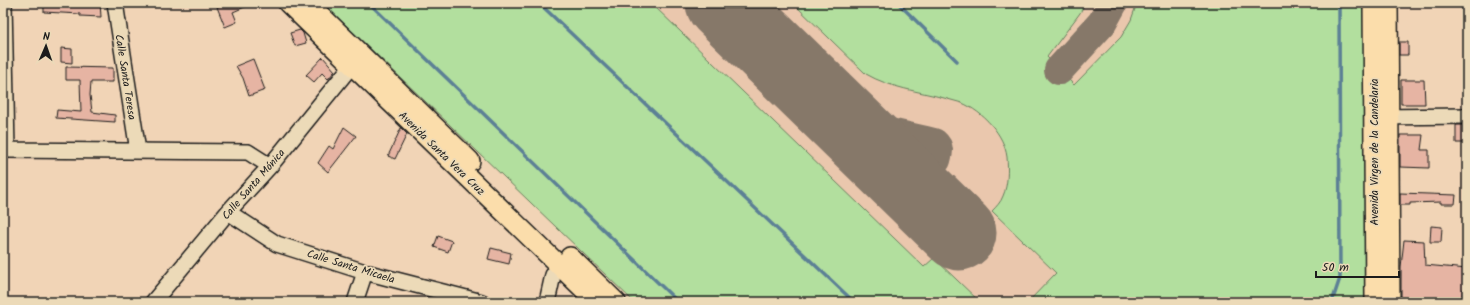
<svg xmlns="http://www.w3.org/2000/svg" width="1470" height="305" font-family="Kalam,sans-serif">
<rect width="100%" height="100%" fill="#f1d4b6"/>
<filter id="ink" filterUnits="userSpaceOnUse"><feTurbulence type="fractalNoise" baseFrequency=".025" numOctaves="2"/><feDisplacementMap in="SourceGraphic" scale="8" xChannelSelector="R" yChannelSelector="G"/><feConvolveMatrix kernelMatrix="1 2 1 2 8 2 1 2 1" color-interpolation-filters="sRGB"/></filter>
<g filter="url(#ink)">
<!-- built -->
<path fill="#eac7ad" d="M323,3H1365V302H634Z"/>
<!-- green -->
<path fill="#b2df9e" stroke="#677e5d" d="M323,3H651L924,267L934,258L980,302H634Z
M793,3H1085L1080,13L1047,57L1074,85L1121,37L1131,20L1137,3H1365V302H1028L1056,273L992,211C996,207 1001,202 1003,196C1008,185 1008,169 1007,157C1004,134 983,112 962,103C956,101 950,100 944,98C918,91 890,88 866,74Z"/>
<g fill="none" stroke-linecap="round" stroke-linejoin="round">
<!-- stream -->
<path stroke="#5c8095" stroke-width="3.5" d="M369,3L678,302
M539,3L854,302
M898,3L957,61
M1332,302L1340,278L1339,3"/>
<!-- taxiway -->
<path stroke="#867869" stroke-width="30" d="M1059,70L1102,23L1113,3
M838,115C869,130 901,135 934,143C940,148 938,153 936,160"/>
<!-- runway -->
<path stroke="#867869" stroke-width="75" d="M723,3L959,233"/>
</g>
<!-- building -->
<path fill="#e6b4a3" stroke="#1c1c1c" d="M44,3H100L101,17L80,16V14L44,12Z
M227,3H254L233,12L237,22L225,27L217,7Z
M300,30L303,33L306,43L295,46L290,33Z
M1399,42H1408V55H1399Z
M61,48L72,49V63L61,62Z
M323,57L335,71L328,79L322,73L314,82L306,75Z
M253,59L265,90L249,96L243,78L236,66Z
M66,67L113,68V82H91L90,95L92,112L115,115V122L56,118L57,110L81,112L80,80H66Z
M1401,80H1424L1425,104H1401Z
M1456,125H1467V143H1456Z
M344,127L356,136L328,172L318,163L329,146L333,149Z
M401,128L407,134L395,159L388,156Z
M1400,135H1423L1421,150H1429V168L1400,167Z
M1400,193L1456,195L1455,204H1441V202L1410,203V205H1400Z
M1431,226L1442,227L1441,242H1430Z
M438,236L452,241L448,252L434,247Z
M1404,240L1424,241L1425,265L1467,269V289H1463L1462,302H1409V301L1401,300V267Z
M491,248L511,253L509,264L488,259Z"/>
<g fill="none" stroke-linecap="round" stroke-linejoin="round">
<!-- minor casing -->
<g stroke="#1c1c1c" stroke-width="18">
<path id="minor" d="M4,3L7,150
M115,3L138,151
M1378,117L1467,116
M3,150L248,152L270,166
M228,212L277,244L365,272L482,302
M153,302L228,212L270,166L352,65
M355,302L365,272
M547,302L553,275L559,266"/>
</g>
<!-- major casing -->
<g stroke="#1c1c1c" stroke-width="22">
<path id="major" d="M288,3L597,302
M308,3L470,161
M1373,3L1375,302
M1388,3L1390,302
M570,257L616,302"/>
</g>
<!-- minor -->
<use href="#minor" stroke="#ecdab8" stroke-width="15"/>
<!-- major -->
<use href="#major" stroke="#fbddab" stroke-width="19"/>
</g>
</g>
<g text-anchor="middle" stroke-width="3.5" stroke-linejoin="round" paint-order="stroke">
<!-- street labels -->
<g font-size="11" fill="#1c1c1c" stroke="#ecdab8">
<text transform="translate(126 77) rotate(81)" y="4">Calle Santa Teresa</text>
<text transform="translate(1374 152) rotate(-90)" y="4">Avenida Virgen de la Candelaria</text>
<text transform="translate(442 153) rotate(44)" y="4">Avenida Santa Vera Cruz</text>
<text transform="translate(253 184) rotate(-49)" y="4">Calle Santa Mónica</text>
<text transform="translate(351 266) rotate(17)" y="4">Calle Santa Micaela</text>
</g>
</g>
<!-- margin -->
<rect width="1470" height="305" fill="none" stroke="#ecdab8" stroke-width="16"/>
<rect x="8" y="8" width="1454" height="289" fill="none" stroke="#1c1c1c" stroke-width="1.5" filter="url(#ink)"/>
<!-- north arrow -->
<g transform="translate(46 46) rotate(2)" stroke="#ecdab8" stroke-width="3" paint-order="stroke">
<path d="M0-3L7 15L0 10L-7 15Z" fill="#1c1c1c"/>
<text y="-6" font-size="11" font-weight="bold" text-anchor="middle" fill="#1c1c1c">N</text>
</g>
<!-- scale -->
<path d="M1316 271v6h83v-6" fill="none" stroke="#1c1c1c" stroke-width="2"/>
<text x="1322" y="271" font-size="12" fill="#1c1c1c" stroke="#ecdab8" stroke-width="3" paint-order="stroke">50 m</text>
</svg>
